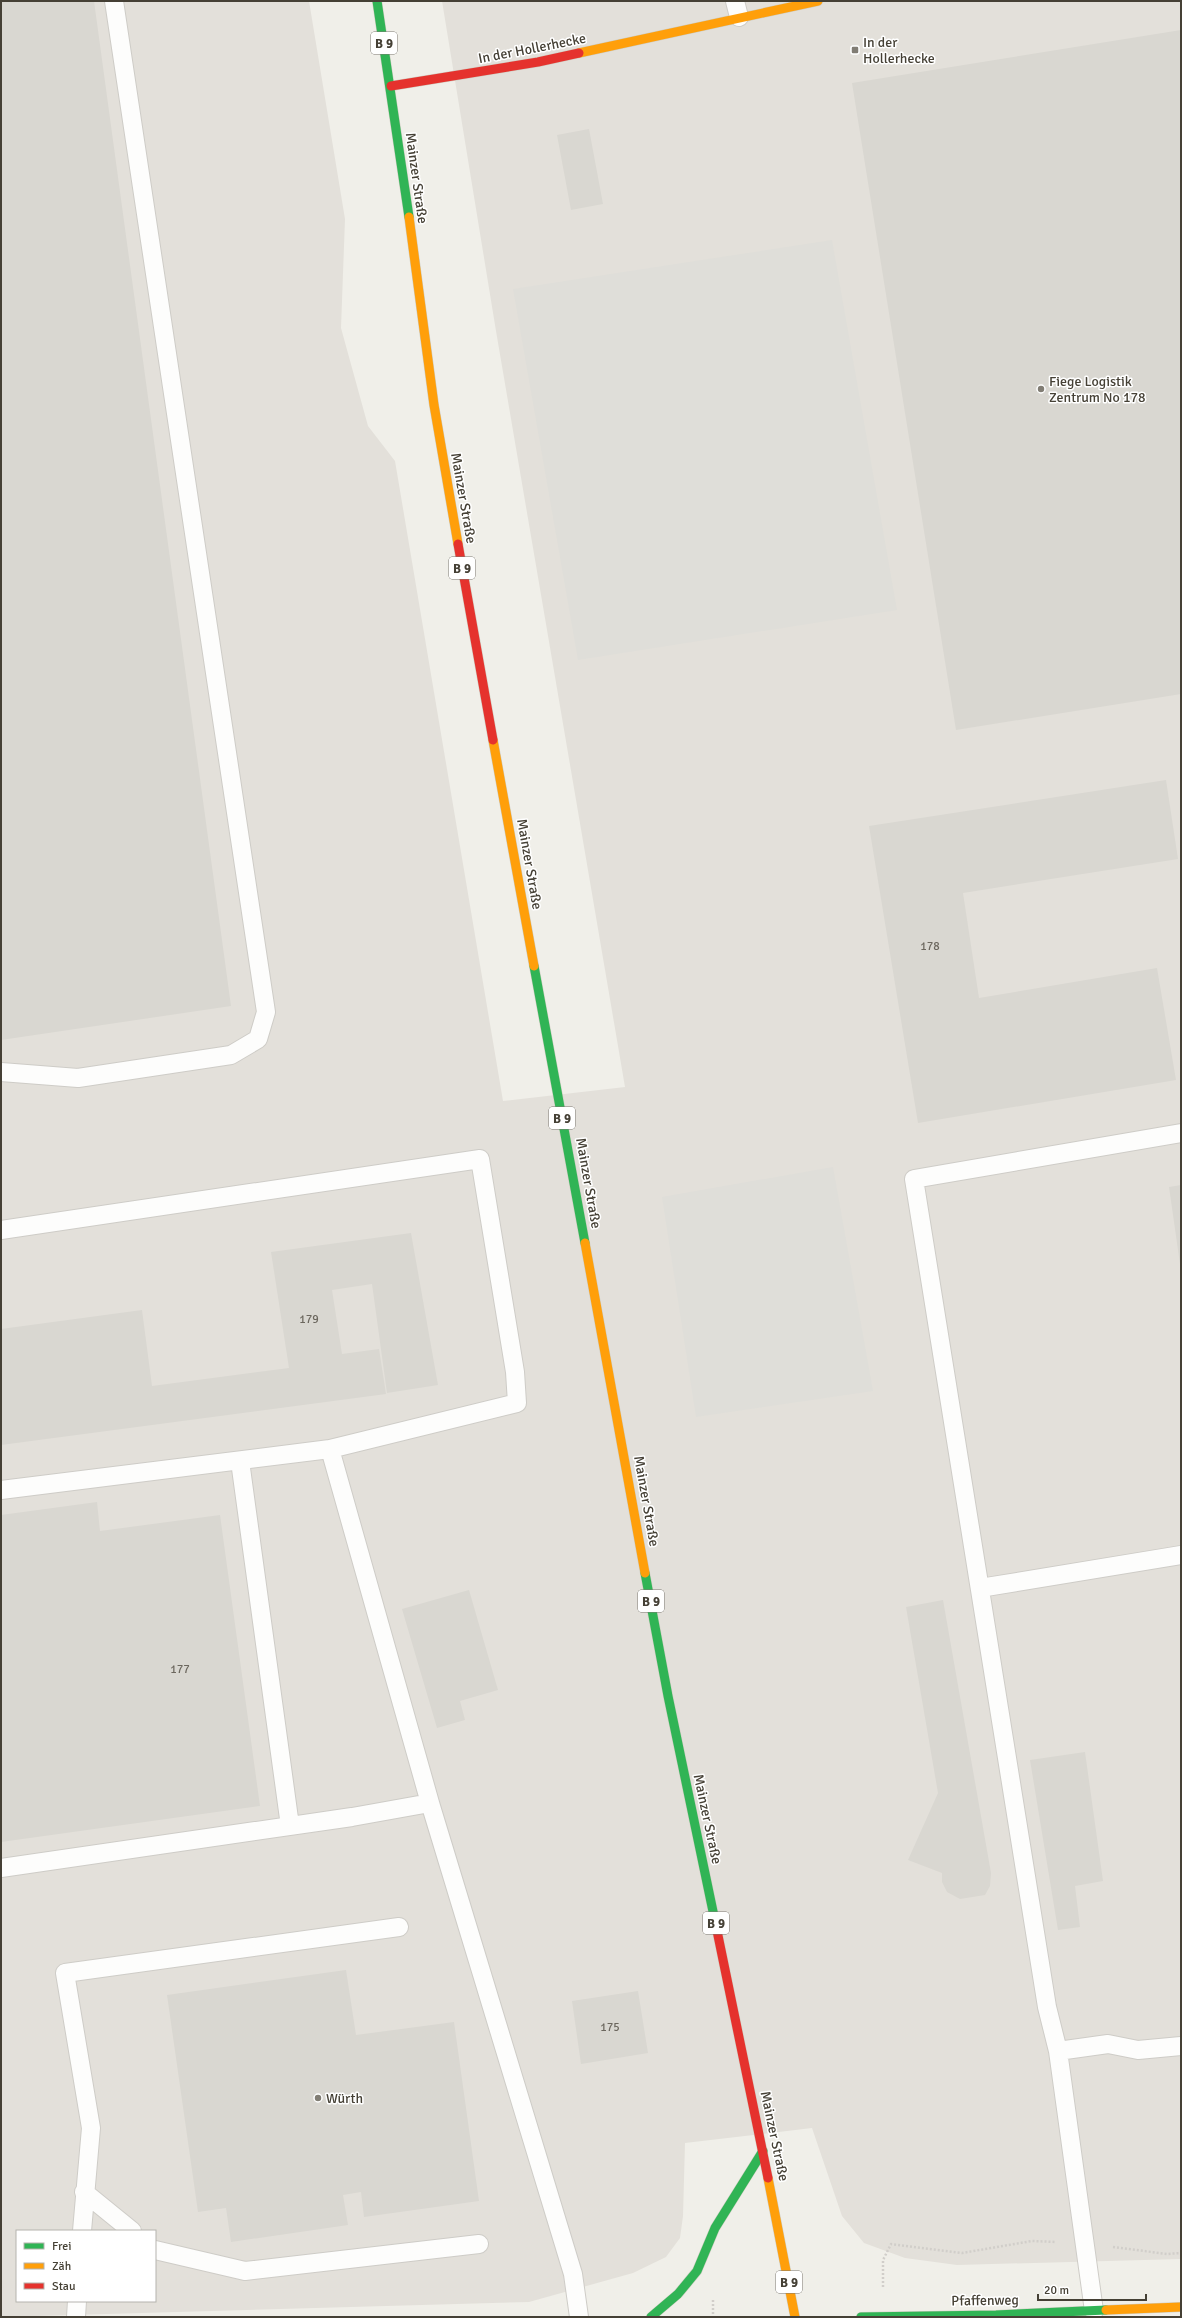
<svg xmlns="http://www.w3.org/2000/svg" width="1182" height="2318" font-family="Signika,sans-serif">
<rect width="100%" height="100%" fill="#f0efe9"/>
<!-- industrial -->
<path fill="#e3e0da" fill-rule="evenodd" d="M1,1H309L345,219L341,328L368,426L395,461L503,1101L625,1087L496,331L442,1H1181V2259L957,2265L905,2258L864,2243L842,2216L812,2128L685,2143L683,2216L680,2238L666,2257L633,2273L529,2302L1,2317ZM17,2231H155V2301H17Z"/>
<!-- parking -->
<path fill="#dfded9" d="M832,240L897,610L578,660L513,289Z
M833,1167L873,1391L696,1417L662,1197Z"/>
<!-- building -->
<path fill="#d9d7d1" d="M1,1H94L231,1006L1,1040Z
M1181,30V694L956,730L852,83Z
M589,129L603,204L571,210L557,135Z
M1166,780L1178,859L963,893L979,998L1157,968L1176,1080L918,1123L869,826Z
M1181,1185V1263L1180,1264L1169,1187Z
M411,1233L438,1385L387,1393L372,1284L332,1290L342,1354L379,1349L386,1394L1,1445V1329L142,1310L152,1386L289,1368L271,1252Z
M97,1502L100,1531L220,1515L260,1806L1,1842V1515Z
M469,1590L498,1690L460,1701L465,1720L437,1728L402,1609Z
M943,1600L991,1873L990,1886L985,1895L960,1899L947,1892L942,1882V1873L908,1860L938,1793L906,1607Z
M1085,1752L1103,1881L1075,1886L1080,1927L1058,1930L1030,1760Z
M346,1970L356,2035L454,2022L479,2201L364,2217L361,2192L343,2195L348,2225L231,2242L226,2208L198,2212L167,1995Z
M638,1991L648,2053L581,2064L572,2001Z"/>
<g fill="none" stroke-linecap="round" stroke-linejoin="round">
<!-- lane casing -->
<g stroke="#ceccc7" stroke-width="20">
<path id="lane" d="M735,1L739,17
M1,1072L78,1078L231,1055L258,1039L266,1012L114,1
M1,1230L480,1159L515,1372L517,1403L330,1449L430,1803
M240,1461L290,1826
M1,1490L330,1449
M980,1588L1181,1555
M1,1868L352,1817L430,1803L573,2274L579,2317
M1058,2051L1108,2044L1138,2050L1181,2046
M84,2192L132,2231
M82,2231L91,2128L65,1973L399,1927
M155,2250L245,2271L479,2244
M1094,2311L1058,2051L1047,2007L914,1179L1181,1133
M76,2317L77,2301"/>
</g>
<!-- fast casing -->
<g stroke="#ceccc0" stroke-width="10">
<path id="fast" d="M377,1L409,217
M534,966L585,1243
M645,1573L668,1696L715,1921
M651,2317L678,2294L697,2271L715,2228L763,2151
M861,2317L996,2315L1106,2310"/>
</g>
<!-- slow casing -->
<g stroke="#ceccc0" stroke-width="10">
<path id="slow" d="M579,53L818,1
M409,217L434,405L458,544
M493,740L534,966
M585,1243L645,1573
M768,2178L795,2317
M1106,2310L1181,2307"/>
</g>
<!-- jam casing -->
<g stroke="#ceccc0" stroke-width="10">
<path id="jam" d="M391,86L538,62L579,53
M458,544L493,740
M715,1921L768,2178"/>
</g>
<!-- path -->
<path stroke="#d1ceca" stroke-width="2.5" stroke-dasharray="2 2" stroke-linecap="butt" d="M1113,2247L1167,2254L1181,2253
M883,2287V2260L891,2244L962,2253L1032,2241L1056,2242
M713,2300V2317"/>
<!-- lane -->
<use href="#lane" stroke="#fdfdfc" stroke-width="18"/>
<!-- fast -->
<use href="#fast" stroke="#30b455" stroke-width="9"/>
<!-- slow -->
<use href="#slow" stroke="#ff9f0a" stroke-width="9"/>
<!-- jam -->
<use href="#jam" stroke="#e5322d" stroke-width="9"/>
</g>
<!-- markers -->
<g fill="#817d74" stroke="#fff" stroke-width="1.5">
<rect x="851" y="46" width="8" height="8" rx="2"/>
<circle cx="1041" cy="389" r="4"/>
<circle cx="318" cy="2098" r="4"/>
</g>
<g text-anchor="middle" stroke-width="3" stroke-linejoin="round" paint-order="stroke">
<!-- number labels -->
<g font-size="12" fill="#6b665d">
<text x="930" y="950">178</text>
<text x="309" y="1323">179</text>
<text x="180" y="1673">177</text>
<text x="610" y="2031">175</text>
</g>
<!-- shield labels -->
<g fill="#fff" stroke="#7d7972" stroke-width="1">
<rect x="371" y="32" width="26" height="22" rx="3"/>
<rect x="449" y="557" width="26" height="22" rx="3"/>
<rect x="549" y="1107" width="26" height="22" rx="3"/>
<rect x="638" y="1590" width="26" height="22" rx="3"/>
<rect x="703" y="1912" width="26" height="22" rx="3"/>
<rect x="776" y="2271" width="26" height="22" rx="3"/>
</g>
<g font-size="13" font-weight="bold" fill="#454035">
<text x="384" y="48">B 9</text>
<text x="462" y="573">B 9</text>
<text x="562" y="1123">B 9</text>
<text x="651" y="1606">B 9</text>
<text x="716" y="1928">B 9</text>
<text x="789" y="2287">B 9</text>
</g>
<!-- poi labels -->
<g font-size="14" fill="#454035" stroke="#fff" text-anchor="start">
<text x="863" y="47">In der<tspan x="863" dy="16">Hollerhecke</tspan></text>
<text x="1049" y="386">Fiege Logistik<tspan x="1049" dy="16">Zentrum No 178</tspan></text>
<text x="326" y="2103">Würth</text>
</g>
<!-- street labels -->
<g font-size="14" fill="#454035" stroke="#fff">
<text transform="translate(532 48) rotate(-11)" y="5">In der Hollerhecke</text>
<text transform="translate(417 178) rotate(82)" y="5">Mainzer Straße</text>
<text transform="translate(464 498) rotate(80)" y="5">Mainzer Straße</text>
<text transform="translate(530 864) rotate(80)" y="5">Mainzer Straße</text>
<text transform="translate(589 1183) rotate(80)" y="5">Mainzer Straße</text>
<text transform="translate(647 1501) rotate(80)" y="5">Mainzer Straße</text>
<text transform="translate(708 1819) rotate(78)" y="5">Mainzer Straße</text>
<text transform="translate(775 2136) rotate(78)" y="5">Mainzer Straße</text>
<text transform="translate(985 2300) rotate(-1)" y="5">Pfaffenweg</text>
</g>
</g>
<!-- border -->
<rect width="1182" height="2318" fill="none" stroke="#454035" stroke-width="4"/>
<!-- legend -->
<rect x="16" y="2230" width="140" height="72" fill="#ffffff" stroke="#b5b3ae"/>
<rect x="24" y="2243" width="20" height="6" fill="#30b455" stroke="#b5b3ae"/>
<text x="52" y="2250" font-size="12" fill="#454035">Frei</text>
<rect x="24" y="2263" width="20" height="6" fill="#ff9f0a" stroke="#b5b3ae"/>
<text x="52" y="2270" font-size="12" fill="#454035">Zäh</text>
<rect x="24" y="2283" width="20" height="6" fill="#e5322d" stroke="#b5b3ae"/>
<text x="52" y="2290" font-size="12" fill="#454035">Stau</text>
<!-- scale -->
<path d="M1038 2294v6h108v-6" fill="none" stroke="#454035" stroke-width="2"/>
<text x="1044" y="2294" font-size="12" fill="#454035" stroke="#ffffff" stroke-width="3" paint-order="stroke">20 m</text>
</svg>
